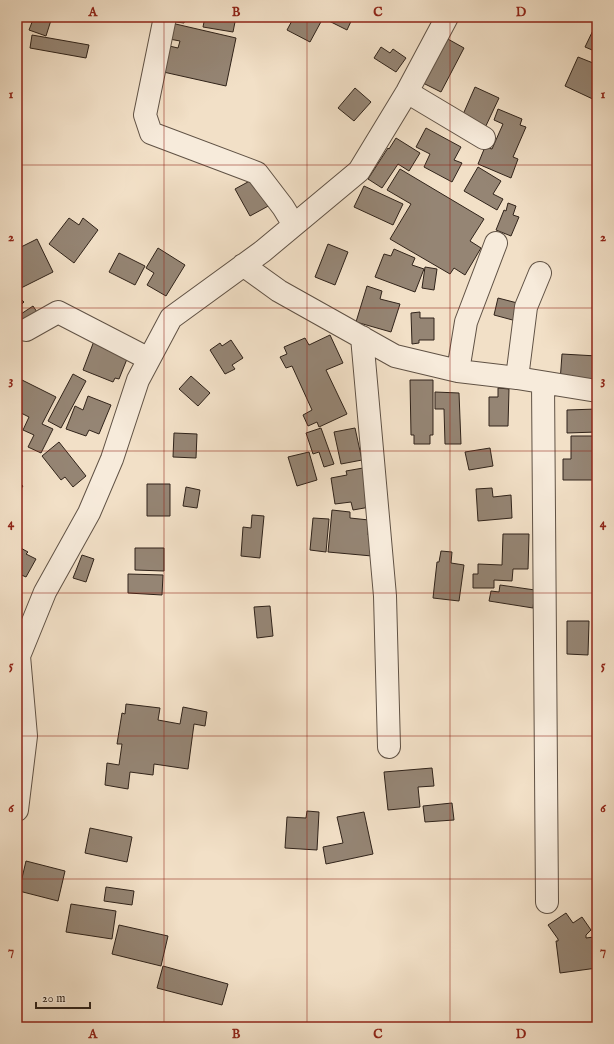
<svg xmlns="http://www.w3.org/2000/svg" width="614" height="1044" font-family="'IM FELL English',serif">
<rect width="100%" height="100%" fill="#f2e0c7"/>
<filter id="stains"><feTurbulence type="fractalNoise" baseFrequency=".005" numOctaves="4"/><feColorMatrix values="0 0 0 0 .2 0 0 0 0 .09 0 0 0 0 .02 0 0 0 .5 -.17"/></filter>
<radialGradient id="worn" r=".72"><stop offset=".6" stop-color="#630" stop-opacity="0"/><stop offset="1" stop-color="#630" stop-opacity=".3"/></radialGradient>
<!-- building -->
<path fill="#958574" stroke="#30231a" d="M34,17H52L46,36L29,30Z
M170,17H186L184,23L169,21Z
M205,17H236L233,32L203,27Z
M294,17H353L347,30L323,18L310,42L287,30Z
M167,22L236,38L226,86L159,71L165,45L178,48L180,41L164,38Z
M597,22V52L585,47Z
M32,35L89,45L86,58L30,48Z
M446,38L464,48L441,92L423,83Z
M381,47L390,53L393,49L406,58L396,72L374,58Z
M597,55V101L565,86L578,57L593,63Z
M475,87L499,98L484,130L461,119Z
M355,88L371,102L354,121L338,108Z
M498,109L522,119L520,125L526,127L513,157L518,159L511,178L478,164L485,147L492,149L503,124L494,120Z
M426,128L461,147L454,160L462,163L452,182L424,167L430,154L416,147Z
M396,138L420,153L409,171L398,164L382,188L368,179L388,148L389,149Z
M478,167L501,181L493,194L503,199L497,210L464,191Z
M400,169L484,219L470,241L481,248L465,275L454,268L450,274L390,239L411,204L387,190Z
M257,177L272,204L250,216L235,189Z
M364,186L403,204L393,225L354,207Z
M508,203L516,206L513,215L519,217L511,236L496,230L504,210L506,211Z
M69,218L79,225L83,218L98,230L74,263L49,244Z
M37,239L53,272L19,289L17,286V249Z
M328,244L348,252L335,285L315,277Z
M158,248L185,265L166,296L147,285L154,273L146,268Z
M394,249L415,258L412,265L424,269L415,292L375,277L384,254L391,256Z
M119,253L145,266L135,285L109,272Z
M425,267L437,269L434,290L422,288Z
M367,286L382,291L380,299L400,304L391,332L356,322Z
M17,295L24,302L17,309Z
M498,298L525,305L520,322L494,315Z
M33,306L39,315L24,325L18,316Z
M420,312V318H434V340H419V343L412,344L411,313Z
M330,335L343,363L326,370L347,414L319,427L317,422L308,426L303,415L312,410L292,366L286,368L280,357L287,354L284,347L305,338L309,345Z
M231,340L243,358L232,365L235,369L225,374L210,350L220,343L222,346Z
M94,341L127,359L119,379L115,378L113,382L83,370Z
M562,354L597,356V384L560,382Z
M73,374L86,381L61,428L48,421Z
M191,376L210,393L198,406L179,389Z
M18,378L56,397L42,424L53,429L41,453L28,447L34,435L23,430L29,417L17,411V380Z
M410,380H433V435H430V444H414V435H411Z
M498,388L509,389L508,426H489V397H498Z
M435,392L459,393L461,444H445L444,409H435Z
M88,396L111,405L99,434L89,430L86,436L66,429L75,406L83,410Z
M597,409V432L567,433V410Z
M321,428L334,464L324,467L319,452L313,454L306,433Z
M355,428L362,460L341,464L334,432Z
M174,433L197,434L196,458L173,457Z
M571,436H596L597,480H563V459H571Z
M59,442L86,476L73,487L65,477L61,480L42,456Z
M490,448L493,466L469,470L465,452Z
M309,452L317,480L297,486L288,457Z
M363,468L370,507L353,510L351,502L335,504L331,478L347,475L346,471Z
M17,482L23,486L17,494Z
M147,484H170V516H147Z
M186,487L200,490L197,508L183,506Z
M492,488L493,497L511,495L512,518L478,521L476,489Z
M332,510L350,512V518L369,520L368,535L374,536L372,556L328,552Z
M252,515L264,516L260,558L241,556L243,527L251,528Z
M313,518L329,519L326,552L310,550Z
M503,534H529L528,569H513L512,581L494,580V588H473V574H478V564L502,565Z
M17,546L28,552L26,554L36,559L26,577L17,573Z
M135,548H164V571L135,570Z
M441,551L452,552L451,563L464,565L459,601L433,598L437,562H439Z
M82,555L94,559L86,582L73,578Z
M128,574L163,575L162,595L128,593Z
M500,585L535,590L533,608L489,601L491,591L499,592Z
M270,606L273,636L257,638L254,607Z
M567,621H589L588,655L567,654Z
M126,704L160,708L158,720L180,724L183,707L207,712L205,726L194,724L188,769L154,764L153,775L130,772L128,789L105,785L107,763L119,765L122,744H117L122,713L125,714Z
M432,768L434,786L418,787L420,807L388,810L384,772Z
M452,803L454,820L425,822L423,806Z
M307,811L319,812L317,850L285,848L287,817L306,818Z
M364,812L373,854L326,864L323,847L343,843L337,817Z
M90,828L132,837L127,862L85,853Z
M26,861L65,871L58,901L19,891Z
M106,887L134,891L132,905L104,901Z
M71,904L116,911L112,939L66,932Z
M566,913L573,923L582,917L591,930L586,935V938L594,937L595,950H597V968L560,973L556,941H558V939L548,925Z
M119,925L168,936L161,966L112,954Z
M163,966L228,984L222,1005L157,988Z"/>
<g fill="none" stroke-linecap="round" stroke-linejoin="round">
<!-- minor casing -->
<g stroke="#605245" stroke-width="24">
<path id="minor" d="M165,17L145,115L151,133L257,173L283,207L294,225
M407,92L484,138
M243,265L279,291L395,356L458,371L517,378L597,391
M26,330L58,312L149,359
M362,337L385,596L389,747
M458,371L466,322L496,243
M517,378L526,307L540,273
M543,383L547,902
M17,810L26,736L19,656L45,592L89,513L112,459L138,380L171,318L263,251L359,171L407,92L447,17"/>
</g>
<!-- minor -->
<use href="#minor" stroke="#f7ebdb" stroke-width="22"/>
</g>
<!-- grid -->
<path fill="none" stroke="#8f2418" stroke-width="1" stroke-opacity="0.55" d="M164,17V1027M307,17V1027M450,17V1027M17,165H597M17,308H597M17,451H597M17,593H597M17,736H597M17,879H597"/>
<!-- margin -->
<rect width="614" height="1044" fill="none" stroke="#f2e0c7" stroke-width="44"/>
<!-- scale -->
<path d="M36 1002v6h54v-6" fill="none" stroke="#30231a" stroke-width="2"/>
<text x="42" y="1002" font-size="12" fill="#30231a" stroke="#f7ebdb" stroke-width="3" paint-order="stroke">20 m</text>
<rect x="22" y="22" width="570" height="1000" fill="none" stroke="#8f2418" stroke-width="1.5"/>
<g font-size="13" text-anchor="middle" font-weight="bold" fill="#8f2418">
<text x="93" y="16">A</text>
<text x="236" y="16">B</text>
<text x="378" y="16">C</text>
<text x="521" y="16">D</text>
<text x="11" y="98">1</text>
<text x="603" y="98">1</text>
<text x="11" y="241">2</text>
<text x="603" y="241">2</text>
<text x="11" y="384">3</text>
<text x="603" y="384">3</text>
<text x="11" y="527">4</text>
<text x="603" y="527">4</text>
<text x="11" y="669">5</text>
<text x="603" y="669">5</text>
<text x="11" y="812">6</text>
<text x="603" y="812">6</text>
<text x="11" y="955">7</text>
<text x="603" y="955">7</text>
<text x="93" y="1038">A</text>
<text x="236" y="1038">B</text>
<text x="378" y="1038">C</text>
<text x="521" y="1038">D</text>
</g>
<rect width="100%" height="100%" filter="url(#stains)"/>
<rect width="100%" height="100%" fill="url(#worn)"/>
</svg>
